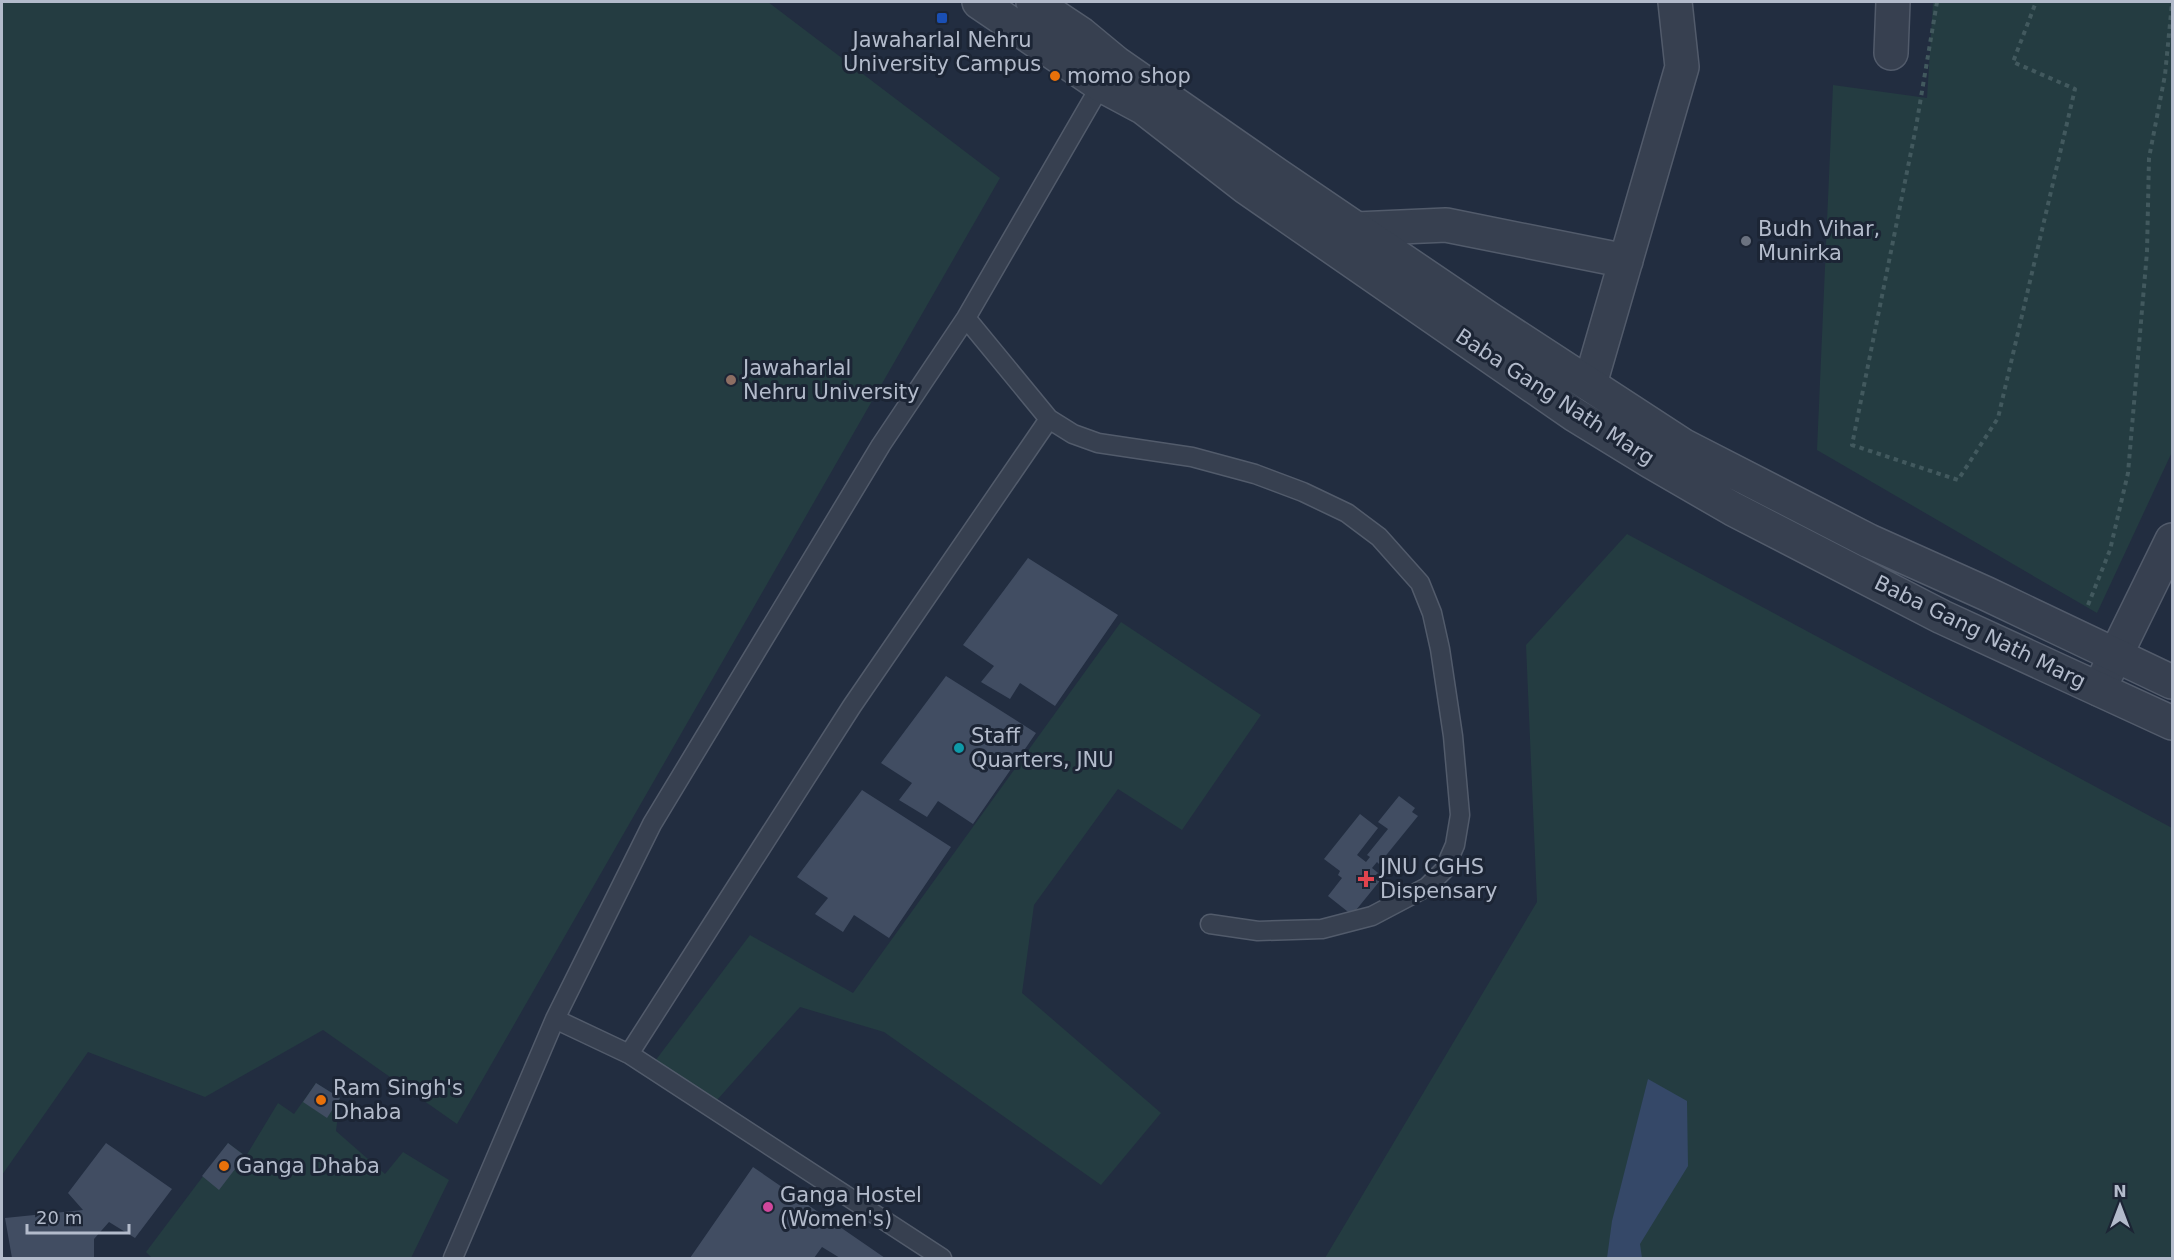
<svg xmlns="http://www.w3.org/2000/svg" width="2174" height="1260" font-family="'DejaVu Sans',sans-serif">
<rect width="100%" height="100%" fill="#222d40"/>
<!-- green -->
<path fill="#243c41" d="M2,2H768L1000,178L457,1124L323,1030L205,1097L88,1052L2,1175Z
M1933,2H2172V452L2097,613L1817,450L1833,85L1927,98Z
M1627,534L2172,828V1258H1325L1537,902L1526,645Z
M1121,622L1261,715L1182,830L1118,789L1034,905L1022,993L1161,1113L1101,1185L884,1032L800,1007L709,1109L646,1073L750,935L853,993Z
M316,1083L340,1098L336,1131L385,1174L403,1152L449,1180L411,1258H152L146,1252L228,1143L246,1156L278,1103L294,1114Z"/>
<!-- water -->
<path fill="#354868" d="M1648,1079L1687,1101L1688,1166L1640,1244L1642,1258H1607L1612,1221Z"/>
<!-- building -->
<path fill="#414d62" d="M1028,558L1118,615L1055,706L1020,683L1010,699L981,682L994,666L963,645Z
M946,676L1036,733L973,824L938,801L927,817L899,800L912,783L881,763Z
M862,790L951,847L889,938L854,915L843,932L815,914L828,898L797,877Z
M1399,796L1415,808L1412,812L1418,816L1379,864L1377,862L1372,868L1383,877L1352,915L1328,896L1342,878L1338,875L1340,871L1324,859L1360,814L1378,828L1357,855L1366,862L1370,857L1367,855L1388,829L1378,822Z
M316,1083L340,1098L327,1118L303,1102Z
M106,1143L172,1189L135,1238L109,1222L94,1239V1258H12L5,1218L83,1210L68,1193Z
M228,1143L245,1156L219,1190L202,1176Z
M753,1167L885,1258H840L822,1247L814,1258H690Z"/>
<g fill="none" stroke-linecap="round" stroke-linejoin="round">
<!-- service casing -->
<g stroke="#525b6b" stroke-width="21">
<path id="service" d="M966,318L1049,419L1073,434L1098,443L1192,457L1255,474L1303,492L1347,513L1379,537L1420,583L1432,613L1440,649L1453,736L1460,815L1455,845L1444,870L1427,887L1372,916L1322,929L1258,931L1210,924
M555,1019L629,1054L942,1258
M629,1054L852,706L1049,419
M453,1258L555,1019L652,824L881,445L966,318L1101,85"/>
</g>
<!-- minor casing -->
<g stroke="#525b6b" stroke-width="36">
<path id="minor" d="M1891,53L1893,2
M1356,229L1446,225L1626,261
M1590,384L1682,67L1675,2
M2099,689L2172,540"/>
</g>
<!-- tertiary casing -->
<g stroke="#525b6b" stroke-width="36">
<path id="tertiary" d="M979,2L1101,85L1144,108L1247,188L1575,415L1650,461L1733,509L1942,617L2172,723
M1033,2L1081,34L1116,63L1277,175L1489,319L1684,446L1869,541L1987,594L2172,682"/>
</g>
<!-- path -->
<path stroke="#42595e" stroke-width="4" stroke-dasharray="4.5 4.5" stroke-linecap="butt" d="M1937,2L1916,127L1852,445L1958,480L1998,418L2075,89L2013,62L2036,2
M2088,605L2110,550L2128,473L2147,252L2149,158L2165,75L2172,3"/>
<!-- service -->
<use href="#service" stroke="#374050" stroke-width="18"/>
<!-- minor -->
<use href="#minor" stroke="#374050" stroke-width="33"/>
<!-- tertiary -->
<use href="#tertiary" stroke="#374050" stroke-width="33"/>
</g>
<!-- markers -->
<rect fill="#1a4fb4" stroke="#1c2535" stroke-width="2" x="936" y="12" width="12" height="12" rx="3"/>
<g fill="#e8710a" stroke="#1c2535" stroke-width="2">
<circle cx="1055" cy="76" r="6"/>
<circle cx="321" cy="1100" r="6"/>
<circle cx="224" cy="1166" r="6"/>
</g>
<circle fill="#6b7280" stroke="#1c2535" stroke-width="2" cx="1746" cy="241" r="6"/>
<circle fill="#8d6e63" stroke="#1c2535" stroke-width="2" cx="731" cy="380" r="6"/>
<circle fill="#0f9aa8" stroke="#1c2535" stroke-width="2" cx="959" cy="748" r="6"/>
<path fill="#e0444e" stroke="#1c2535" stroke-width="2" d="M1363 870h6v6h6v6h-6v6h-6v-6h-6v-6h6z"/>
<circle fill="#d1479c" stroke="#1c2535" stroke-width="2" cx="768" cy="1207" r="6"/>
<g text-anchor="middle" stroke-width="6" stroke-linejoin="round" paint-order="stroke">
<!-- poi labels -->
<g font-size="21" fill="#b3bbcb" stroke="#1c2535" text-anchor="start">
<text x="942" y="47" text-anchor="middle">Jawaharlal Nehru<tspan x="942" dy="24">University Campus</tspan></text>
<text x="1067" y="83">momo shop</text>
<text x="1758" y="236">Budh Vihar,<tspan x="1758" dy="24">Munirka</tspan></text>
<text x="743" y="375">Jawaharlal<tspan x="743" dy="24">Nehru University</tspan></text>
<text x="971" y="743">Staff<tspan x="971" dy="24">Quarters, JNU</tspan></text>
<text x="1380" y="874">JNU CGHS<tspan x="1380" dy="24">Dispensary</tspan></text>
<text x="333" y="1095">Ram Singh's<tspan x="333" dy="24">Dhaba</tspan></text>
<text x="236" y="1173">Ganga Dhaba</text>
<text x="780" y="1202">Ganga Hostel<tspan x="780" dy="24">(Women's)</tspan></text>
</g>
<!-- street labels -->
<g font-size="21" fill="#b3bbcb" stroke="#1c2535">
<text transform="translate(1555 397) rotate(33)" y="7">Baba Gang Nath Marg</text>
<text transform="translate(1980 632) rotate(26)" y="7">Baba Gang Nath Marg</text>
</g>
</g>
<!-- border -->
<rect width="2174" height="1260" fill="none" stroke="#b3bbcb" stroke-width="6"/>
<!-- north arrow -->
<g transform="translate(2120 1206)" stroke="#1c2535" stroke-width="4.5" paint-order="stroke">
<path d="M0-4.5L10 22L0 15L-10 22Z" fill="#b3bbcb"/>
<text y="-9" font-size="16" font-weight="bold" text-anchor="middle" fill="#b3bbcb">N</text>
</g>
<!-- scale -->
<path d="M27 1224v9h102v-9" fill="none" stroke="#b3bbcb" stroke-width="3"/>
<text x="36" y="1224" font-size="18" fill="#b3bbcb" stroke="#1c2535" stroke-width="4.5" paint-order="stroke">20 m</text>
</svg>
